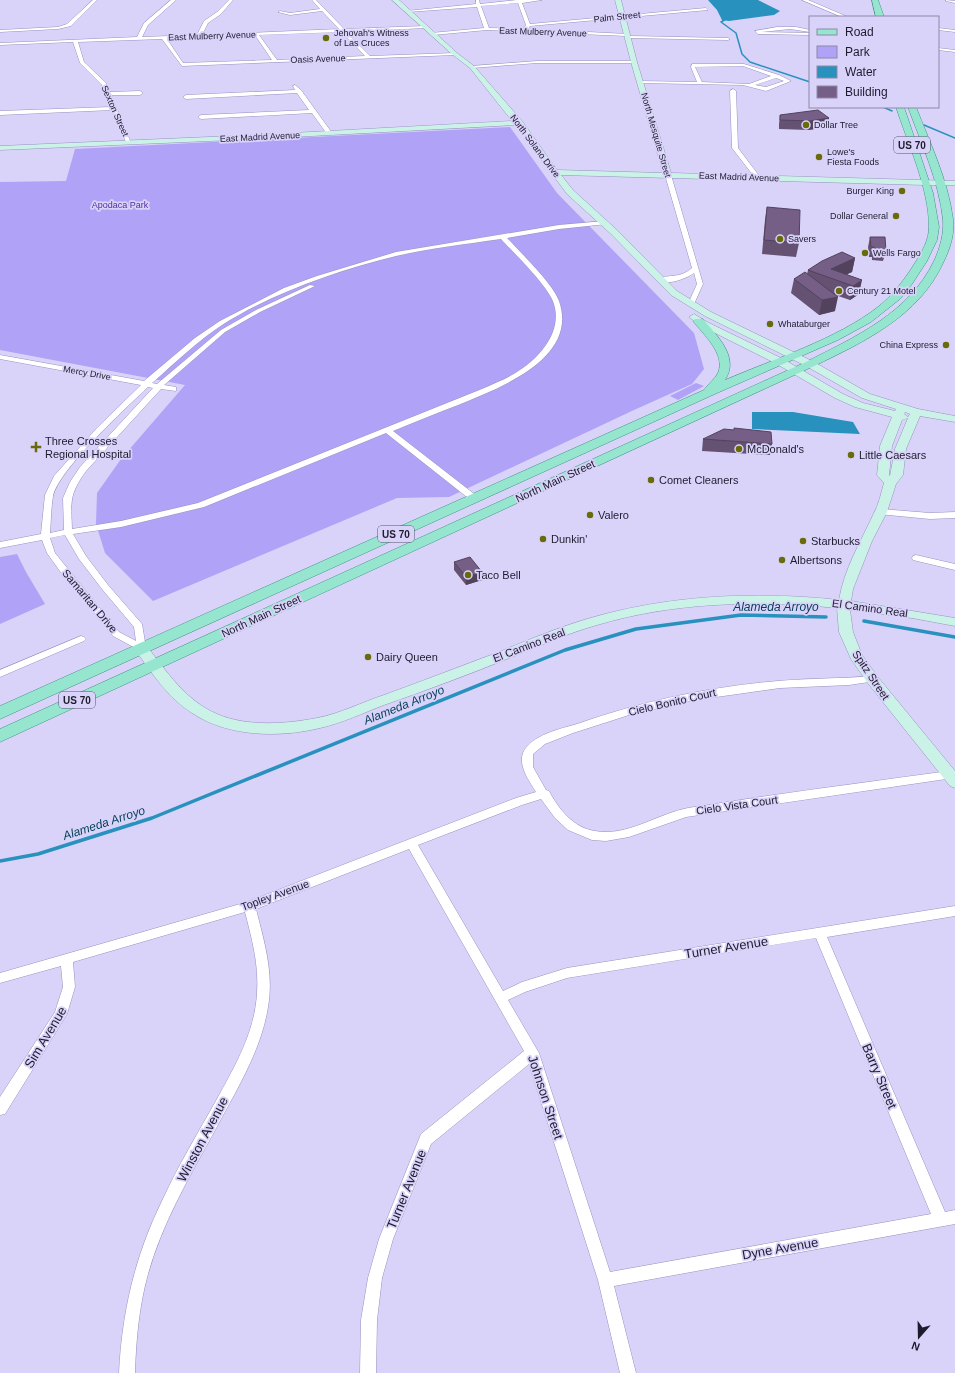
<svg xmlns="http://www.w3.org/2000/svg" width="955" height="1373" font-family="Arial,sans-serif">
<rect width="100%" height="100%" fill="#d9d3fa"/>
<!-- green -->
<path fill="#b0a2f6" d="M510,127L557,193L694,333L704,369L692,384L634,410L449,497L397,498L153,601L105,553L96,524L97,493L121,459L185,385L0,350V182L66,181L75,149Z
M696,383L704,386L678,400L670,396Z
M17,554L26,572L45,604L0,624V557Z"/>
<!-- water -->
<path fill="#2891bd" d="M708,0H758L780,11L774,15L729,21L722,20L717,10Z
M752,412H793L853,422L860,434L752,429Z"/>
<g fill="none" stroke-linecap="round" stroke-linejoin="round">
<!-- stream-far1 -->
<path stroke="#2891bd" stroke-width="1.5" d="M728,18L721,22L736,33L742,54L750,62L810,82
M883,107L892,111
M924,125L955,138"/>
<!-- stream -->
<path stroke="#2891bd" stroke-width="3.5" d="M864,621L955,637
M0,861L38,854L152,818L565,650L636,629L741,615L826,617"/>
<!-- street casing -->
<g stroke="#9891bf" stroke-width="1">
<path id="street" d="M93,0H97L71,26L58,29L0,32V30L58,27L67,24Z
M171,0H176L148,25L142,37L197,35L204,21L217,12L229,0H233L221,14L208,23L202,35L339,29L322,11L290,15L278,12L280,11L290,13L320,9L312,0H316L344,29L425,26L427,27L425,28L346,32L370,56L455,53L457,54L455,55L182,66L162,39L78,42L84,62L106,83L110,92L140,91L143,93L140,95H111L131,143L126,142L112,110L0,115V111L111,107L102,85L80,63L73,42L0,45V43L137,37L144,23ZM342,32L365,56L277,60L259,35ZM255,35L272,60L183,63L167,39Z
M476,0H479L480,4L517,0H542L522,3L530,24L706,8L708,10L530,26L528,29L628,34L630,36L728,38L730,39L728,40L629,38L627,36L487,30L433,35L431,33L484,28L477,7L408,12L406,11L476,4ZM518,3L526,25L523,29L489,28L481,6Z
M802,0H808L848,17H842Z
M946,0L955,1V3L946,1Z
M777,27H796L810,30V32L790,29L761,32L810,33V35L758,34L755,31Z
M938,28L955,30V32L938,30Z
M938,48L955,50V52L938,50Z
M537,61H634L636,62L634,63H537L472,68L470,67L472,66Z
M692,64H744L779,75L791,81L766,91L743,85L640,83L638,82L640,81L697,82L691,67ZM743,66L771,76L749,84L702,82L695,67ZM776,78L784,81L766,87L755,85Z
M295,85L301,90L332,133L331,134H327L312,113L201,119L198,117L201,115L309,110L297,93L186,99L183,97L186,95L295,90L293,86Z
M733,89L736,91L738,148L760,177V179H756L732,148L730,91Z
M668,173L671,175L703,284L694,304L691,306L688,304L697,284L694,273C686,279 666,286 658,280C667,273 678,280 692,268L665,175Z
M605,221L608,223L607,224L559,229L507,238C520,252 553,284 559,301C579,359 499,388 458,405C436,413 415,422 393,431L478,497L479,499L478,501H472L386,433L204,507L121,527L73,534L86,556L108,585L142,624L146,648L141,651L113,636L62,574L47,553L42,540L0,548V542L41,534L45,495L54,476L97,428L141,385L0,359V355L144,381L195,338L220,321L284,288L317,276L396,252L559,225ZM501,239C515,254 543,281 552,299C565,327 543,355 520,370C509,378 495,383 482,389L198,503L121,521L72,529C71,501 69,495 86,471L161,389L176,391V387L164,385L171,379L225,332L260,312L315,286L310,285L256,310L221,330L157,384L152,383C175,363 198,340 225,323C275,292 339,270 396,256C430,248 466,244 501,239ZM148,387L153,388L80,467L70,482L63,498L64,530L50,533C51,521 51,508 53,496C59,469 126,408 148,387ZM65,535L79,559L102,589L134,627L136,641L119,632L55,553L50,538Z
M881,509L930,513L955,512V518L930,519L878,514L877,512L878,510Z
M916,555L955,564V570L913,560L912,558L913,556Z
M81,636L84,637L86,639L84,641L0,677V670Z
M872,676L876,677L877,679L876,681L849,685L780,688L688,701L629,715L573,733L545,744L533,754V767L546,790L549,791C558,808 573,828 595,831C627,837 657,814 688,808C775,794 862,783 949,771L953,772L954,775L953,778L686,817L629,837L606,841L592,840L568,830L555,818L541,799L522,805L418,845L503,991L522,982L567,968L955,906V916L827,937L945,1212L955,1210V1224L614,1286L636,1373H620L598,1280L529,1064L431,1144L393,1239L382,1278L377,1320L376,1373H360L361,1320L368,1278L379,1239L421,1134L524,1051L409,849L256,909C264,941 274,973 268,1007C261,1052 234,1094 213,1134C188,1179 162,1224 148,1274C139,1306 136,1340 135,1373H119C122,1312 135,1256 162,1201C178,1166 198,1133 217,1099C235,1066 255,1032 257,993C259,965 252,939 245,912L73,962L75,987L67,1014L5,1114L0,1115V1097L55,1012L63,987L61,966L0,983V973L247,902L516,798L536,792C530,782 518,766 523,753C531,735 560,729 577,724C643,701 709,687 778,681C809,678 841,679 872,676ZM816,938L931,1214L610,1272L539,1053L508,1000L525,992L567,978Z"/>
</g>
<!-- secondary casing -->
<g stroke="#9891bf" stroke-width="1">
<path id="secondary" d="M392,0H399L457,53L474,66L522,121L557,170L663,173L631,62L615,0H621L637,62L671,173L955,181V185H925L561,175L573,190L617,230L677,291L711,312L814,362L870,394L918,409L955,416V422L920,416L906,449L903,475L896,484L887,512L872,541L853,589L851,601L955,618V626L912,618L850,610L853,632L862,655L877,676L955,771V788L950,786L867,682L851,659L839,632L837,608C758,600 674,602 597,625C568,633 540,646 512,657C470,674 427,690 384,705C363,713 342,723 320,728C279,738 228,737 192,713C168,698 152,673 136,651L134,648L136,645L141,643L146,645C166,671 186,701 217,714C247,727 286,724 317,718C339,714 363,702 384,695C423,681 461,666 499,652C528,640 557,628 587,619C668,595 755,591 839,600C844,569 861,541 874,513C879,504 881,493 884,483L877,475L880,446L892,417L855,407L835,398L775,363L701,326L689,317L694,314L707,322L783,359L843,394L863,403L895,411L896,409L862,398L806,366L705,316L671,295L611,234L567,194L516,125L256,139L0,150V146L256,135L512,121L470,68L453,55ZM905,412L910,414L908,417L904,414ZM908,418L895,449L890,476L889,475L892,446L902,420Z"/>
</g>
<!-- primary casing -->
<g stroke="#3e9382" stroke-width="1">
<path id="primary" d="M872,0H878L884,17H876Z
M896,107H904L933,193L939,227L937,240L927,261L912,284L900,299L871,322L838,340L717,393L0,719V706L704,390C708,384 715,379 718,373C726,354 703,334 693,321L695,319H703C717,336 740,357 725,380C774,359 837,339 878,307C893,295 905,279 915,263C922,252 929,240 929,227C929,188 908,144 896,107Z
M908,107H916C930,143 948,180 953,219C955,234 950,249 943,263C919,316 864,342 814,366L0,742V729L806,362C855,337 909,313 934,261C940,248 944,234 943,220C939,181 921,143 908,107Z"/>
</g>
<!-- street -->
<use href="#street" fill="#fff" fill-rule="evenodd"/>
<!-- secondary -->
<use href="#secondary" fill="#caf2e7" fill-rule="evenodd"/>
<!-- primary -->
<use href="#primary" fill="#96e5cf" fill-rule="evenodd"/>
</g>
<!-- wall -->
<path fill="#655273" d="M780,115L829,118L828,127L808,130L779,129V124Z
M767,207L799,243L796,257L762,254L765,220Z
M870,237L886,251L883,261L872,260V257H869L868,247Z
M855,258L852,272L847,274L859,294L850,300L835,295V311L819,315L791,293L794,279L807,274L808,270Z
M734,428L772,444L770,455L702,451L703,439L734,430Z
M454,562L482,580L466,585L454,570Z"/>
<!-- shaded-wall -->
<path fill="#53425e" d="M829,118L828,127L808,130L810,121Z
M855,258L852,272L835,280L831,269Z
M862,280L859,294L850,300L853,286Z
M838,297L835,311L819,315L822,300Z
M482,572V580L466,585V577Z"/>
<!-- building -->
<path fill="#765f86" stroke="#53425e" d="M818,110L829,118L810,121L780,120V115Z
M767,207L800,210L799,243L764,240Z
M870,237H885L886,251L875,250L874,247H871Z
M842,252L855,258L831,269L862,280L853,286L808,270L822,261Z
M805,272L838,297L822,300L794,279Z
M734,428L771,432L772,444L703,439L724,429L734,430Z
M470,557L482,572L466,577L454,562Z"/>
<!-- markers -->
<g fill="#696b0b" stroke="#d9d3fa" stroke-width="1.5">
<circle cx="326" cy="38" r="4"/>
<circle cx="806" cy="125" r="4"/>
<circle cx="819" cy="157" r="4"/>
<circle cx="902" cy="191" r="4"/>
<circle cx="896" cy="216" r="4"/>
<circle cx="780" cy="239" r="4"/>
<circle cx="865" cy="253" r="4"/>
<circle cx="839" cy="291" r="4"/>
<circle cx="770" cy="324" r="4"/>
<circle cx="946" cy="345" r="4"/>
<path d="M34 441h4v4h4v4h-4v4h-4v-4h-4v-4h4z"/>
<circle cx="739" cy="449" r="4"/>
<circle cx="851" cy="455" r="4"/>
<circle cx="651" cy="480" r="4"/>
<circle cx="590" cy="515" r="4"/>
<circle cx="543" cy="539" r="4"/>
<circle cx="803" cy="541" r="4"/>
<circle cx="782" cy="560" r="4"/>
<circle cx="468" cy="575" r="4"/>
<circle cx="368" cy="657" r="4"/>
</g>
<g text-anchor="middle" stroke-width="3.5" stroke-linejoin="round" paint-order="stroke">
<!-- far-street labels -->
<g font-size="9" fill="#1e1b2d" stroke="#d9d3fa">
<text transform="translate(617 17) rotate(-6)" y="3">Palm Street</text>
<text transform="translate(543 32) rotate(2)" y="3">East Mulberry Avenue</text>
<text transform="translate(212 36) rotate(-2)" y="3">East Mulberry Avenue</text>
<text transform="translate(318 59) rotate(-2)" y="3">Oasis Avenue</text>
<text transform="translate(115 111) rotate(66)" y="3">Sexton Street</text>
<text transform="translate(656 135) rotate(74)" y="3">North Mesquite Street</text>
<text transform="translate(260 137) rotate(-3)" y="3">East Madrid Avenue</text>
<text transform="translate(535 146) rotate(53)" y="3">North Solano Drive</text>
<text transform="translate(739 177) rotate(2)" y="3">East Madrid Avenue</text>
<text transform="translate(87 373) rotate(10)" y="3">Mercy Drive</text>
</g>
<!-- far-poi labels -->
<g font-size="9" fill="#1e1b2d" stroke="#d9d3fa" text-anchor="start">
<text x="334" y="36">Jehovah's Witness<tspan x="334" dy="10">of Las Cruces</tspan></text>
<text x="814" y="128">Dollar Tree</text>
<text x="827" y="155">Lowe's<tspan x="827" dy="10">Fiesta Foods</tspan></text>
<text x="894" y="194" text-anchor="end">Burger King</text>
<text x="888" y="219" text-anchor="end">Dollar General</text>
<text x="788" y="242">Savers</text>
<text x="873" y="256">Wells Fargo</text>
<text x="847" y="294">Century 21 Motel</text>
<text x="778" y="327">Whataburger</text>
<text x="938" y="348" text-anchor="end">China Express</text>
</g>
<!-- far-park labels -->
<g font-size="9" fill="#502d9e" stroke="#d9d3fa">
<text x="120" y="208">Apodaca Park</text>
</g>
<!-- shield labels -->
<g fill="#d9d3fa" stroke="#56526a" stroke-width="1">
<rect x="894" y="137" width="36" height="16" rx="3"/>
<rect x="378" y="526" width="36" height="16" rx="3"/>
<rect x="59" y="692" width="36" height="16" rx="3"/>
</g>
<g font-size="10" font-weight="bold" fill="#1e1b2d">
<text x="912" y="149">US 70</text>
<text x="396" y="538">US 70</text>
<text x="77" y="704">US 70</text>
</g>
<!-- poi labels -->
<g font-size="11" fill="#1e1b2d" stroke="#d9d3fa" text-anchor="start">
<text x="45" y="445">Three Crosses<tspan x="45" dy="13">Regional Hospital</tspan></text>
<text x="747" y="453">McDonald's</text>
<text x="859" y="459">Little Caesars</text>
<text x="659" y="484">Comet Cleaners</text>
<text x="598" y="519">Valero</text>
<text x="551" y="543">Dunkin'</text>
<text x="811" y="545">Starbucks</text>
<text x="790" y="564">Albertsons</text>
<text x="476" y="579">Taco Bell</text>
<text x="376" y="661">Dairy Queen</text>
</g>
<!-- street labels -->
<g font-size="11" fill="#1e1b2d" stroke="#d9d3fa">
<text transform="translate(555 481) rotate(-25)" y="4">North Main Street</text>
<text transform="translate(90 601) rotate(50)" y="4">Samaritan Drive</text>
<text transform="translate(870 608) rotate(8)" y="4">El Camino Real</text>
<text transform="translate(261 616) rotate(-25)" y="4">North Main Street</text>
<text transform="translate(529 645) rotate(-21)" y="4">El Camino Real</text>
<text transform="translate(871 675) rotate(56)" y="4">Spitz Street</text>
<text transform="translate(672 702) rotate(-13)" y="4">Cielo Bonito Court</text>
<text transform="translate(737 805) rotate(-8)" y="4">Cielo Vista Court</text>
<text transform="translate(275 895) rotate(-20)" y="4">Topley Avenue</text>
</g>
<!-- water labels -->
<g font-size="12" font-style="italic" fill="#023e55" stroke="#d9d3fa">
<text x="776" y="611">Alameda Arroyo</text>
<text transform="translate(404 705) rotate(-22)" y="4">Alameda Arroyo</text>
<text transform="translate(104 823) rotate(-18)" y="4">Alameda Arroyo</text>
</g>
<!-- near-street labels -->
<g font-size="13" fill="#1e1b2d" stroke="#d9d3fa">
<text transform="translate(726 947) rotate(-9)" y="5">Turner Avenue</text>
<text transform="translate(45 1037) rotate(-59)" y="5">Sim Avenue</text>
<text transform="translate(880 1076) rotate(67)" y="5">Barry Street</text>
<text transform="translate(546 1097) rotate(72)" y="5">Johnson Street</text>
<text transform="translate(202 1139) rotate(-62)" y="5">Winston Avenue</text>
<text transform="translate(406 1189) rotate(-68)" y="5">Turner Avenue</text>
<text transform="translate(780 1248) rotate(-10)" y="5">Dyne Avenue</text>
</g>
</g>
<!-- legend -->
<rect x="809" y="16" width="130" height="92" fill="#d9d3fa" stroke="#8e89a8"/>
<rect x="817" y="29" width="20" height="6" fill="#96e5cf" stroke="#8e89a8"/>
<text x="845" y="36" font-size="12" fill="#1e1b2d">Road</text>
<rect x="817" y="46" width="20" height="12" fill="#b0a2f6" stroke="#8e89a8"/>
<text x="845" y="56" font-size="12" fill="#1e1b2d">Park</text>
<rect x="817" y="66" width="20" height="12" fill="#2891bd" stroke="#8e89a8"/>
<text x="845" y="76" font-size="12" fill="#1e1b2d">Water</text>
<rect x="817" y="86" width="20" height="12" fill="#765f86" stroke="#8e89a8"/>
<text x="845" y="96" font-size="12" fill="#1e1b2d">Building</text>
<!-- north arrow -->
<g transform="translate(919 1337) rotate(200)" stroke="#d9d3fa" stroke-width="3" paint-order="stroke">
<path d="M0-3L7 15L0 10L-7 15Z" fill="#1e1b2d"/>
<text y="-6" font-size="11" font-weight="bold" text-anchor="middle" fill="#1e1b2d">N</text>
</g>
</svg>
